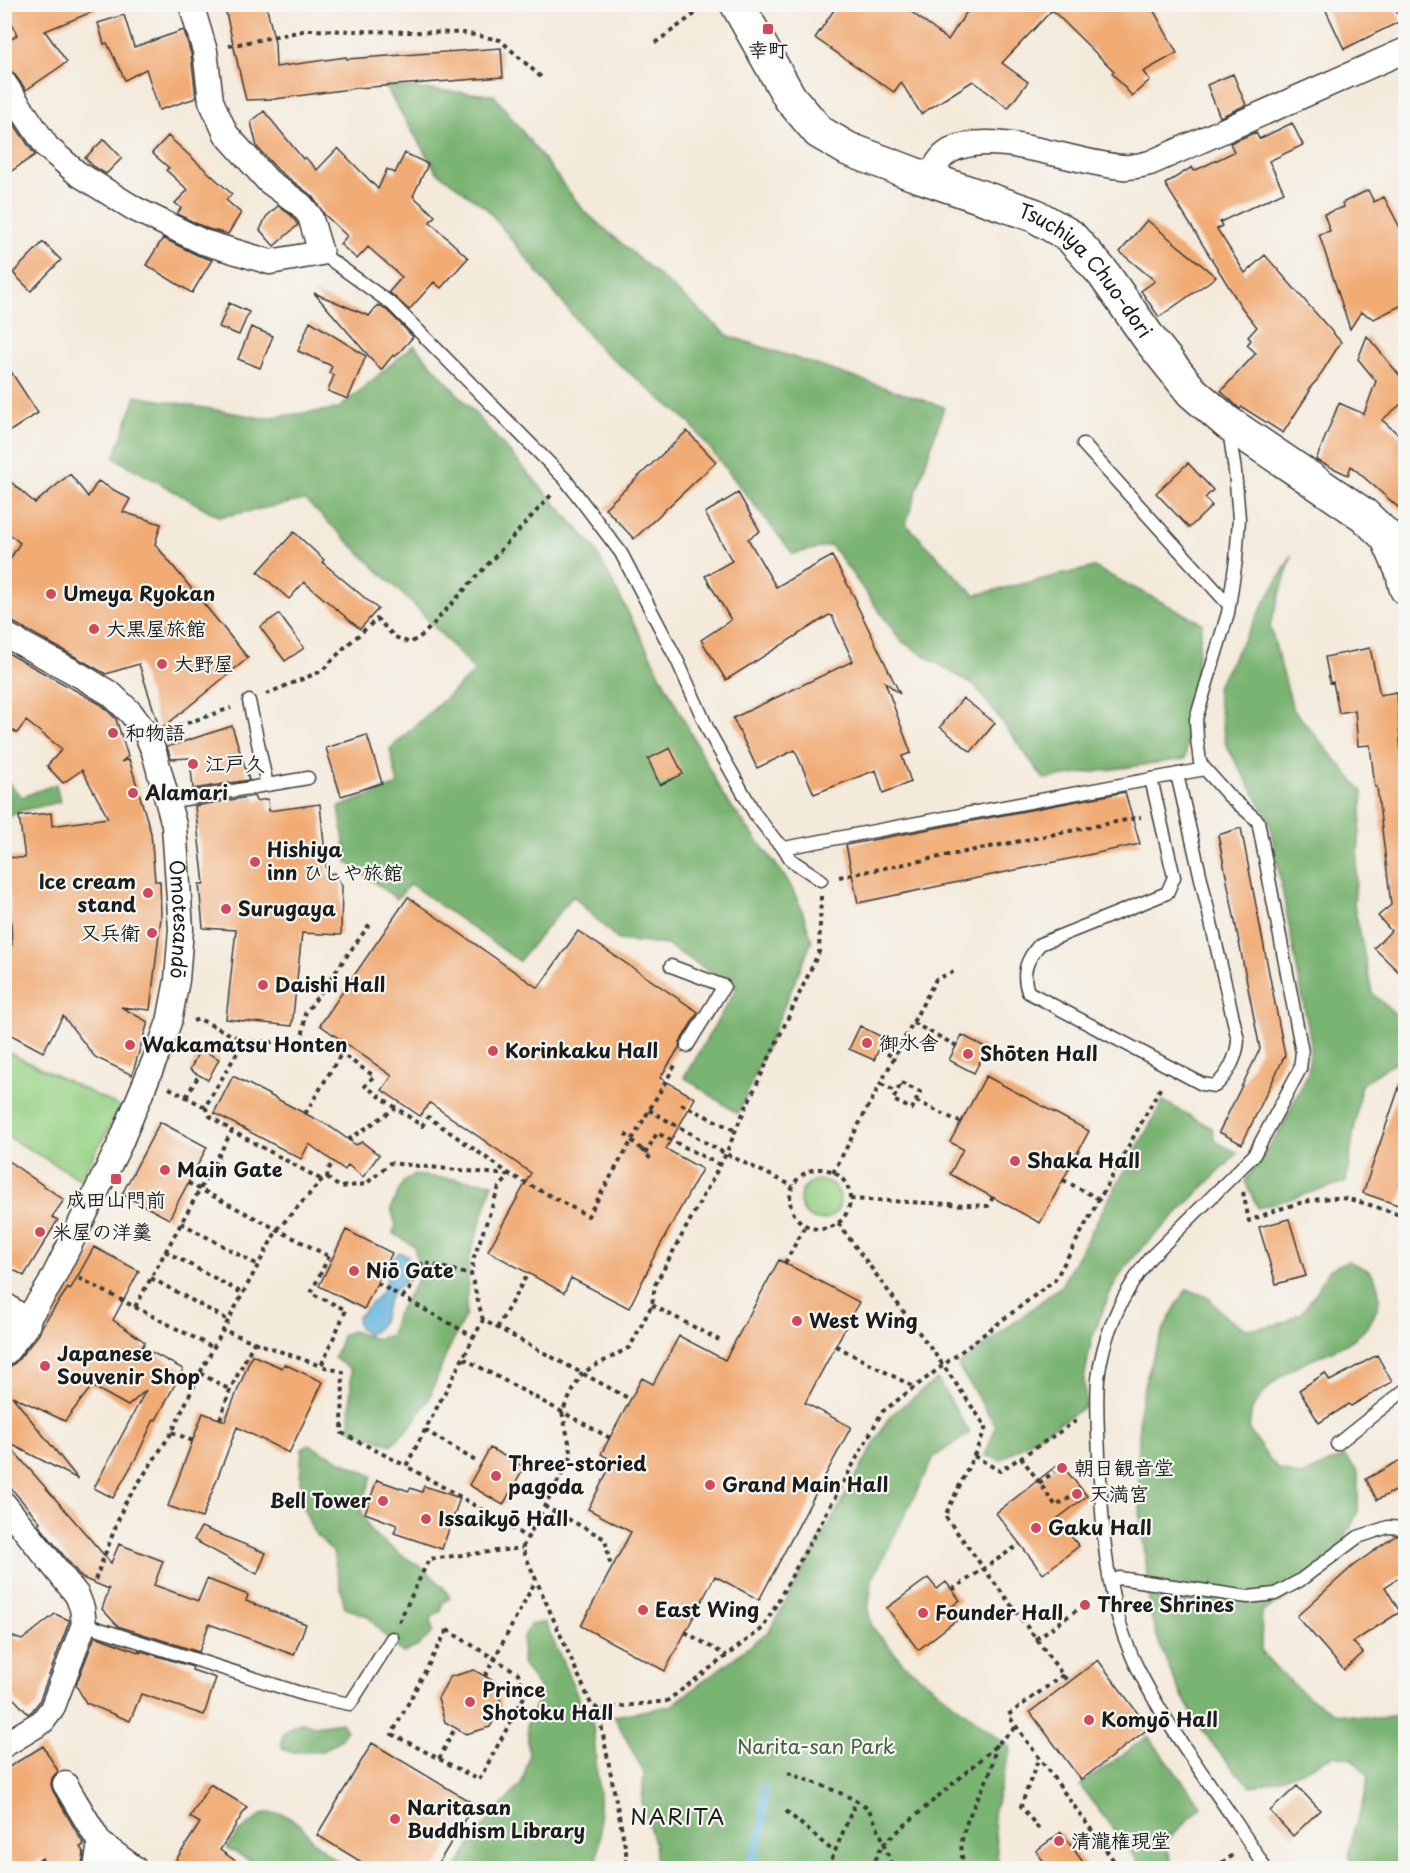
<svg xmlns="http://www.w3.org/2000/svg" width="1410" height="1873" font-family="'Playpen Sans','Klee One',sans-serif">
<rect width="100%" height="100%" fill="#f6f6f2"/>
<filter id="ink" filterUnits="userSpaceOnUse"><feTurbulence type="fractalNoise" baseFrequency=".0167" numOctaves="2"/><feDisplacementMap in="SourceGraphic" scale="12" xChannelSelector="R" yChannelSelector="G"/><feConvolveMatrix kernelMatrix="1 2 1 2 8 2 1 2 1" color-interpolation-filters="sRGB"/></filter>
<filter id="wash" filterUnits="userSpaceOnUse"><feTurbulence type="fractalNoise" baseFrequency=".008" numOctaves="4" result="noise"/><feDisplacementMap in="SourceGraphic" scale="24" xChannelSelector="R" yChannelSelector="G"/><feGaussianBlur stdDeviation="1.35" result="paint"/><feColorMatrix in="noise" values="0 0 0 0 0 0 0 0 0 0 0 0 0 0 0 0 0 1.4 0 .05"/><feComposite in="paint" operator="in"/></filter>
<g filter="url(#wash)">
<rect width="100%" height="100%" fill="#f4eadb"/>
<!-- green -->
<path fill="#98d285" stroke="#5a7750" stroke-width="1.5" d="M5,1051L121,1107L80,1179L5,1135Z
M800 1200a20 20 0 1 1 40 0a20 20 0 1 1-40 0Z"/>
<!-- forest -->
<path fill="#7ab472" stroke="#4b6847" stroke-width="1.5" d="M385,86L494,95L584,211L729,336L944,407L906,524L975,595L1094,567L1202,623L1185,759L1044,779L976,687L901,641L831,545L793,554L689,422L599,348L487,209L436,171Z
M414,345L594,547L724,797L787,879L801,907L812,941L738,1114L684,1077L737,988L667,945L618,940L573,896L519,961L410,884L397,899L347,862L339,807L398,785L390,749L475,671L420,611L305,500L220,517L114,458L136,396L263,418L338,409Z
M1292,555L1270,626L1293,709L1363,792L1354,905L1372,993L1405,1023V1055L1361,1085L1346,1182L1258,1208L1245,1181L1281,1129L1308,1073L1311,1043L1269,819L1226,745L1216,688Z
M5,780L22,797L56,784L60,802L20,811L5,819Z
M1163,1101L1212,1128L1215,1141L1238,1153L1137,1253L1121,1273L1109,1295L1092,1338L1084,1379L1086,1406L1000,1460L985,1455L996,1426L958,1366L1061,1286Z
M414,1175L493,1183L469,1259L466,1314L446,1355L429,1399L409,1428L391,1445L350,1429L351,1370L334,1358L343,1334L352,1331L376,1339L391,1335L396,1315L421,1275L414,1246L393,1233L396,1225L391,1208L403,1182Z
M1347,1261C1366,1268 1377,1271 1379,1294C1380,1300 1378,1305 1376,1311C1360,1354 1307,1352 1277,1380C1270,1386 1257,1400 1253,1408C1250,1414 1250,1423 1249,1430L1264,1452L1278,1469L1301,1476L1344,1456L1358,1472V1511L1348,1533L1324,1567L1285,1599L1262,1612L1261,1651L1278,1670L1309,1698L1335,1713L1381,1719L1405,1714V1868H1354L1349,1856L1354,1828L1364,1801L1368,1775L1352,1759L1334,1755C1308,1769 1281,1782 1251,1786C1203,1743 1170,1683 1152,1620C1147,1602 1148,1580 1146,1561C1140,1521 1137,1480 1139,1439C1139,1428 1138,1417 1140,1407C1147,1366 1163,1323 1187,1289L1209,1298L1227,1318L1246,1329L1266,1327L1286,1322L1302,1312L1316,1293L1328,1270Z
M937,1379L970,1433L934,1457L872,1580L868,1610L872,1627L904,1664L1011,1748L993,1814L998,1860L1002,1868H656L654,1842L642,1804L644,1773L614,1716L671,1706L769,1631L890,1416Z
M309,1445L372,1476L361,1510L371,1532L403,1556L427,1571L443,1587L450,1598L443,1602L441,1611L431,1618L433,1632L418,1646L403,1653L381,1632L368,1616L345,1608L333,1552L313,1531L299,1497L302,1449Z
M545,1622L582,1706L593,1725L599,1795L600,1836L597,1862L594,1868H456L481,1829L522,1783L529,1757L527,1725L541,1691L522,1663L523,1639L530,1625Z
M302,1722L314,1726L341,1722L346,1730L341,1740L320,1752H290L282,1748C280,1731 288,1728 302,1722Z
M1148,1736L1202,1807L1165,1842L1174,1868H1143L1080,1786Z
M264,1813L283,1814L301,1825L312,1840L331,1857L351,1868H251L254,1863L227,1848L237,1834Z"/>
<!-- water -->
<path fill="#63b5de" stroke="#40687d" stroke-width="1.5" d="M399,1253L407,1255C410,1261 413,1267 410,1274C407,1282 399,1285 394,1291C382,1305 388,1328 367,1334L359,1328L357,1318C365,1309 379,1298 384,1288C392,1271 380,1270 399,1253Z"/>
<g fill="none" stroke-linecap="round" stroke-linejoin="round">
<!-- stream -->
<path stroke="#63b5de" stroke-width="8" d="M748,1868L763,1829L764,1788"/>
</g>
<g id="blocks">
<!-- building -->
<path fill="#f1ab74" d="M4,4H109V5L45,31L67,62L26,90L15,75L11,71L4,69V44L17,35Z
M224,4H266L275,43L276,67L346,57L347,59L501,48L503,77L357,88L275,99L246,100Z
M838,4H901L948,40L972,4H1150L1177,53L1143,72L1150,80L1132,96L1112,73L1114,71L1052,10L1002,63L1028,82L1008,108L973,81L921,114L901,82L894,92L815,38Z
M1323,4H1393L1401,21L1344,49Z
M124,15L134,47L184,30L191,54L196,98L159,110L146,69L125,80L107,43L104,44L98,23Z
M1233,74L1246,105L1220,117L1207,85Z
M4,109L35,155L4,176Z
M264,111L303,159L305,157L317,170L338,148L378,189L387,169L395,173L405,153L428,164L413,196L435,216L430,222L468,258L441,288L434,282L409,310L389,292L402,277L368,247L357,259L340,244L347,236L324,214L312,196L278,170L257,147L251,122Z
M1292,123L1303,145L1269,161L1284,192L1220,222L1222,226L1217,229L1245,273L1265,255L1341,342L1317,380L1308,390L1310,391L1283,433L1242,407L1240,409L1221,391L1256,353L1247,345L1251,340L1248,337L1257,327L1242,308L1165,184L1192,167L1194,171L1234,152L1230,143L1256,132L1259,139Z
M168,136L232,194L226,200L241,213L228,234L208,229L177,214L181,208L175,203L188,190L166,170L169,168L152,153Z
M104,139L122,158L106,174L93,166L85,158Z
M1368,190L1374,202L1384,197L1406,239V303L1374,319L1361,312L1350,329L1319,234L1330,231L1324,214L1344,207L1342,203Z
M278,206L291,215L298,225L274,246L260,230L266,217Z
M1147,220L1216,277L1159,317L1141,291L1155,281L1120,252Z
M163,238L197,255L212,260L192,293L146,265Z
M43,242L61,260L31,291L13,273Z
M314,293L369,316L378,305L388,311L413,337L395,357L393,355L381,370Z
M229,303L249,312L239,335L219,327Z
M310,321L366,356L348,399L328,391L334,375L329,373L332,366L298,351Z
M251,327L273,336L260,368L238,359Z
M1367,336L1406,383V400L1382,420L1406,441V514L1351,466L1348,475L1316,460L1339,403L1364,414L1376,381L1358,359Z
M4,361L38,413L4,435Z
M687,431L716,462L634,539L605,508Z
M1188,463L1213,490L1205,498L1212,506L1189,528L1156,493Z
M70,474L88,497L98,481L130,499L123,512L161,524L155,544L248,658L160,730L139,664L106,674L11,621L4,620V569L20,543L4,530V476L35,503Z
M738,493L760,531L748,539L776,587L832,556L857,602L856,603L900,694L885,682L911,753L902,756L911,782L883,793L876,770L814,794L795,750L757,768L733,718L853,661L832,616L829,615L726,680L701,640L731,620L705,576L732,561L705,513Z
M294,532L324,560L322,562L378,609L360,629L304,582L289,599L258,572Z
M279,614L304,648L285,661L260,627Z
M1370,648L1380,695L1397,692L1401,754L1406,753V783H1403L1406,808V979L1374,948L1391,931L1378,916L1391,905L1377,787H1375L1370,745L1358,746L1355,710L1339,713L1333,682L1330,683L1325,657Z
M4,651L102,705L116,719L128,756L121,762L129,759L151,833L155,881H160L161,917L150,1010L121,1007L148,1022L132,1075L95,1057L63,1016L43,1052L4,1031V943L12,945L9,885H4V857L25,858L19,816L51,813L52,826L108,818L82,770L63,783L47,766L62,749L26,721L17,733L4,724Z
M963,698L995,723L971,752L940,727Z
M232,726L249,780L193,789L190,758L171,759L167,747Z
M367,735L382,783L341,796L326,748Z
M670,748L683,774L660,785L648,759Z
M1125,792L1140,844L858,903L846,845Z
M254,796L256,801L268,799L269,811L320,804L327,874L335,873L342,886L341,935L302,933L292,1026L226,1019L236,930L203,928L199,884H204L195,806Z
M1241,828L1285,1055L1242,1144L1219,1132L1260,1049L1218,835Z
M408,897L538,988L578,931L698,1012L680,1042L679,1048L660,1078L695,1098L666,1149L702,1169L650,1264H651L629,1308L571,1278L564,1293L488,1251L531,1173L430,1103L420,1116L382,1090L392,1076L320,1025Z
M860,1026L884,1038L874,1060L849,1049Z
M962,1035L987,1048L974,1073L949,1060Z
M200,1049L219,1059L208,1080L190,1070Z
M233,1076L329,1126L356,1145L362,1142L379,1155L363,1177L348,1165L345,1170L309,1144L301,1159L214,1113Z
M986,1076L1089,1131L1040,1223L950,1174L963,1149L950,1142Z
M1403,1076L1406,1077V1185L1398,1205L1363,1193Z
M160,1122L207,1147L169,1219L122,1194Z
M4,1158L64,1200L52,1217L58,1220L24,1276L4,1264Z
M1289,1219L1306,1276L1276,1284L1259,1227Z
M346,1230L392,1253L364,1309L319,1286Z
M94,1247L139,1271L113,1320L145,1342L142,1347L183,1369L156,1420L154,1419L137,1456L113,1498L94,1488L146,1390L128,1406L92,1386L65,1421L12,1396L78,1479L5,1441L111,1563L119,1544L163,1561L154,1585L198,1601L207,1579L248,1595L246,1601L306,1624L294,1655L209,1624L199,1652L118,1626L102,1609L109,1589L82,1578L38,1524L40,1522L4,1480V1367L11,1366L17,1361L39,1334L42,1326L68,1288L70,1290Z
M779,1260L859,1302L805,1403L851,1427L759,1600L715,1576L665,1671L581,1626L631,1532L588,1509L613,1461L601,1454L642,1378L653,1384L679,1336L725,1360Z
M252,1355L282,1368L284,1364L323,1382L289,1453L237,1427L202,1518L168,1506L203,1413L225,1421Z
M1377,1355L1392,1382L1351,1406L1349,1404L1319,1423L1299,1390L1325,1373L1330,1381Z
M490,1448L524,1467L503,1505L469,1485Z
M1406,1457V1485L1377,1500L1366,1479Z
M1060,1463L1087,1496L1057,1519L1079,1546L1043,1574L996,1513Z
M377,1480L409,1491L410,1488L422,1492L424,1486L460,1498L442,1549L394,1533L397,1525L365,1513Z
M201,1527L266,1553L257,1574L194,1540Z
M1395,1536H1406V1573L1385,1587L1400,1612L1353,1642L1363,1653L1344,1670L1297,1616L1354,1565Z
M928,1578L937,1589L946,1582L960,1600L951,1607L959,1618L918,1650L887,1608Z
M55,1614L69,1620V1622L39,1702L32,1711L28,1714L4,1688V1650L10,1636L22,1640Z
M95,1636L141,1653L138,1650L193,1667L192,1670L216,1678L204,1715L141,1694L130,1721L86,1703L76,1685Z
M1098,1660L1149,1728L1081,1780L1030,1712Z
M474,1670L495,1682L502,1706L490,1727L466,1734L445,1722L438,1698L450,1677Z
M372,1743L474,1804L435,1869H373L317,1835Z
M43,1746L58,1771L52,1778L51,1785L53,1791L84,1845L80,1847L84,1853L82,1864L75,1869H48L42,1858L25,1869H4V1770Z
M210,1784L247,1807L220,1850L247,1869H170L200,1823L190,1817Z
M1297,1786L1320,1810L1293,1836L1270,1811Z
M1061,1832L1088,1869H1049L1036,1851Z"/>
</g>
</g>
<g filter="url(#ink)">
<use href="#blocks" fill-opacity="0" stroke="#3c3b39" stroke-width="1.5"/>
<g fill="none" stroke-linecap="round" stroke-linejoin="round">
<!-- service casing -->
<g stroke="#3c3b39" stroke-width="15">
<path id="service" d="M321,253L393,305L565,479L621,553L678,662L709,732L755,814L776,841L784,848L791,860L821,880
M1229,430L1235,471L1239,519L1236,560L1228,613L1196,719L1197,739L1200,762L1205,769L1229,796L1258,821L1302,1052L1300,1069L1254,1155L1149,1259C1122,1294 1103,1335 1098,1379C1096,1405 1098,1431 1099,1456C1102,1528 1105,1604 1138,1669C1173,1740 1225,1800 1265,1868
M1083,444L1229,605
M249,701L267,785
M1151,779L1174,877L1167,893L1040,944C1027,959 1021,972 1028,992L1202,1084L1215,1086C1228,1075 1237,1057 1238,1040L1177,774
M168,802L308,778
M784,848L1205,769
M671,966L724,986L687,1046
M1337,1444L1406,1389
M1111,1581L1119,1578L1248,1597L1275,1594L1299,1581L1358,1537L1388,1527L1406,1528
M4,1586H5
M84,1624L306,1695L350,1704L392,1638"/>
</g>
<!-- minor casing -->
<g stroke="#3c3b39" stroke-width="27">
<g id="minor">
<path d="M4,83L47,147L77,173L135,209L203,242L270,262L321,253L310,216L301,205L268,181L226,134L211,101L205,51L191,4"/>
<path d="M929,180C934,169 939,157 950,151C992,127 1076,164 1123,167C1131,168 1142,165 1150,163L1406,50"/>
<path id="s1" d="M4,634L81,676L111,694L131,713L147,735L154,752L174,825L181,929L177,980L169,1022L158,1052L119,1146L49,1286L25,1323"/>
<path d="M4,1504L77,1595L82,1608L84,1624L52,1709L42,1722L4,1745"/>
<path d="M65,1784L100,1843L96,1868"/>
<path d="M100,1843L134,1868"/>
</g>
</g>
<!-- tertiary casing -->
<g stroke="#3c3b39" stroke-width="33">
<path id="tertiary" d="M4,1308L25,1323L4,1350"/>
</g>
<!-- primary casing -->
<g stroke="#3c3b39" stroke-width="36">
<g id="primary">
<path id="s2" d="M737,4L790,98L819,132L848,149L914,174L1034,215L1070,236L1103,273L1151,341L1192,392L1228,423L1364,515L1387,537L1402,571L1406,588"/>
</g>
</g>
<!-- path -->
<path stroke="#3c3b39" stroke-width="4" stroke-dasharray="4.5 4.5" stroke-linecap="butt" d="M655,43L707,5
M229,46L307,30L464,33L500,40L542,78
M266,694L322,671L345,647L377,619L395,637L410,643L424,634L553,493
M170,729L231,708
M839,877L1141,817
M821,896L819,952L739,1122L726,1154L655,1285L652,1305L630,1347L582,1373L562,1412L572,1455L522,1548L591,1704L598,1709L667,1701L763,1628L882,1412L1055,1280L1162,1085
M193,1021L199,1019L244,1041L327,1044L374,1076L365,1086L422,1126L428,1117L511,1175L588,1216L677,1062
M913,1023L957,1046
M302,1043L305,1014L372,921
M879,1049L895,1058
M901,1083L920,1092L912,1109L893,1100Z
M881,1084L897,1092
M169,1088L205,1107L244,1041
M186,1097L199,1075
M916,1101L960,1122
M681,1104L736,1131
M205,1107L210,1116L232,1131
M649,1110L726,1154L793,1186
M305,1114L341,1054
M348,1140L396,1108
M641,1149L651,1159
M645,1154L657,1133L720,1165
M790 1199a30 30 0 1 1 60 0a30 30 0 1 1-60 0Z
M833,1173L936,979L956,971
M327,1178L328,1170L334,1161
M1063,1180L1099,1199
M188,1183L332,1258
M1243,1192L1249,1221C1277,1209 1318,1194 1348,1199C1367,1203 1387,1211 1406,1217
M850,1199L988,1206L993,1197
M181,1223L258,1265
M838,1223L943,1365L986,1427L976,1451L945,1516L1068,1682
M165,1251L242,1293
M329,1256L311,1293L346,1310L321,1366L343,1372L342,1433L406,1466
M785,1263L805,1226
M79,1278L214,1348
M151,1278L228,1320
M377,1283L474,1337
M402,1297L409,1290L422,1262L471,1275
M652,1305L719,1340
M135,1307L232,1131L322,1180
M483,1320L471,1275L474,1257L499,1187L510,1176
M497,1328L528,1273
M254,1342L321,1366
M836,1346L914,1387
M463,1358L406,1466L459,1496L528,1538
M200,1373L230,1390
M220,1419L230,1390L254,1342L223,1330
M425,1430L477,1462
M172,1432L193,1441
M610,1438L463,1358L483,1320L630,1399
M974,1456L1000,1471L1079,1419
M1021,1457L1056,1506L1071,1497
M1039,1483L1054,1472
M544,1506L605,1539L611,1568
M95,1580L124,1505L172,1432L200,1373L277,1230L322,1180L327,1178L340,1187L366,1184L390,1163L508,1175
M952,1590L1020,1544
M399,1622L429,1559L522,1548
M447,1630L518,1673L525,1695L479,1780L392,1734Z
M685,1632L727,1656
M1036,1639L1077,1610
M1063,1675L1008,1715L1119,1868
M485,1676L536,1580
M598,1709L626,1851V1868
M439,1759L455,1728
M788,1773C807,1780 854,1796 867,1808C873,1813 891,1859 892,1868
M786,1811L834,1852
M1039,1829L1021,1806L1039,1757
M828,1868L856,1801
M871,1868L883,1844L979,1761L1017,1726
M965,1868C952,1835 978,1802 990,1772C993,1763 994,1753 996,1744
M1214,1868L1235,1854"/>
<!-- service -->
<use href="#service" stroke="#fff" stroke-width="12"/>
<!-- minor -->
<use href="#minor" stroke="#fff" stroke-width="24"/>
<!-- tertiary -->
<use href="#tertiary" stroke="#fff" stroke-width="30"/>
<!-- primary -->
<use href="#primary" stroke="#fff" stroke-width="33"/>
<!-- path-bridge -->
<path stroke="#3c3b39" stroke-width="4" stroke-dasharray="4.5 4.5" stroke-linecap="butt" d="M625,1134L641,1149"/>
</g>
</g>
<!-- markers -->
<g fill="#d1495b" stroke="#f6f6f2" stroke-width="2">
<rect x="762" y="23" width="12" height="12" rx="3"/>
<circle cx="51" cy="594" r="6"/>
<circle cx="94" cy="629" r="6"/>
<circle cx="162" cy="664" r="6"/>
<circle cx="113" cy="733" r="6"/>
<circle cx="193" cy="764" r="6"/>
<circle cx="133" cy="793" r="6"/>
<circle cx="255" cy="862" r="6"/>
<circle cx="148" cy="893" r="6"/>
<circle cx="226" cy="909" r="6"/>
<circle cx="152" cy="933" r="6"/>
<circle cx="263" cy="985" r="6"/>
<circle cx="867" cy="1043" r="6"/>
<circle cx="130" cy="1045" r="6"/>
<circle cx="493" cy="1051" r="6"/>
<circle cx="968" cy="1054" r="6"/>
<circle cx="1015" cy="1161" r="6"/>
<circle cx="165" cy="1170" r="6"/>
<rect x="110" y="1173" width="12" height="12" rx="3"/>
<circle cx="40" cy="1232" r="6"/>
<circle cx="354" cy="1271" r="6"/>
<circle cx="797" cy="1321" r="6"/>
<circle cx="45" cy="1366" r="6"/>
<circle cx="1062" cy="1468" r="6"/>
<circle cx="496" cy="1476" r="6"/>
<circle cx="710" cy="1485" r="6"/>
<circle cx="1077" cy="1494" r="6"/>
<circle cx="383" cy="1501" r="6"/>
<circle cx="426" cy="1519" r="6"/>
<circle cx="1036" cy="1528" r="6"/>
<circle cx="1085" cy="1605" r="6"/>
<circle cx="643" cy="1610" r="6"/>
<circle cx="923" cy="1613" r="6"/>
<circle cx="470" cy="1702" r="6"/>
<circle cx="1089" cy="1720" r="6"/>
<circle cx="395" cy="1819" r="6"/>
<circle cx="1059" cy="1841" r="6"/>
</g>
<g text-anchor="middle" stroke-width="4.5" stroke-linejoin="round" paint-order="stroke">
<!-- poi labels -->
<g font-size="20" font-weight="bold" fill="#1c1c1c" stroke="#f6f6f2" text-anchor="start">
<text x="768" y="57" text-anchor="middle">幸町</text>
<text x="63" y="601">Umeya Ryokan</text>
<text x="106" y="636">大黒屋旅館</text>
<text x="174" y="671">大野屋</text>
<text x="125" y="740">和物語</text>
<text x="205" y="771">江戸久</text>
<text x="145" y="800">Alamari</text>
<text x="267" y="857">Hishiya<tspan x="267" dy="23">inn ひしや旅館</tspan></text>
<text x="136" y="889" text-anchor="end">Ice cream<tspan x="136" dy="23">stand</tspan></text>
<text x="238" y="916">Surugaya</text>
<text x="140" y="940" text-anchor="end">又兵衛</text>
<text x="275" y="992">Daishi Hall</text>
<text x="879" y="1050">御水舎</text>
<text x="142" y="1052">Wakamatsu Honten</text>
<text x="505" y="1058">Korinkaku Hall</text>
<text x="980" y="1061">Shōten Hall</text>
<text x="1027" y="1168">Shaka Hall</text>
<text x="177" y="1177">Main Gate</text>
<text x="116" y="1207" text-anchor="middle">成田山門前</text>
<text x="52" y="1239">米屋の洋羹</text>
<text x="366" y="1278">Niō Gate</text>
<text x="809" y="1328">West Wing</text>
<text x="57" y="1361">Japanese<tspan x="57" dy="23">Souvenir Shop</tspan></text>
<text x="508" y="1471">Three-storied<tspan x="508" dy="23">pagoda</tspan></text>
<text x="1074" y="1475">朝日観音堂</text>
<text x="722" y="1492">Grand Main Hall</text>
<text x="1089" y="1501">天満宮</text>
<text x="371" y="1508" text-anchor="end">Bell Tower</text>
<text x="438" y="1526">Issaikyō Hall</text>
<text x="1048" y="1535">Gaku Hall</text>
<text x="1097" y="1612">Three Shrines</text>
<text x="655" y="1617">East Wing</text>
<text x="935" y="1620">Founder Hall</text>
<text x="482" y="1697">Prince<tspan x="482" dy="23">Shotoku Hall</tspan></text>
<text x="1101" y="1727">Komyō Hall</text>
<text x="407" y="1815">Naritasan<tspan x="407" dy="23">Buddhism Library</tspan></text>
<text x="1071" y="1848">清瀧権現堂</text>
</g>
<!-- street labels -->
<g font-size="20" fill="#1c1c1c" stroke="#f6f6f2">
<text dy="7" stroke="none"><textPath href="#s2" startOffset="460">Tsuchiya Chuo-dori</textPath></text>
<text dy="7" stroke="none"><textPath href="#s1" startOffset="366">Omotesandō</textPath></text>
</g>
<!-- park labels -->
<g font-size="20" fill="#475c41" stroke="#f6f6f2">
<text x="816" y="1754">Narita-san Park</text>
</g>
<!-- quarter labels -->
<g font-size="22" letter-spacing="1.5" fill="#1c1c1c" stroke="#f6f6f2">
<text x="678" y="1825">NARITA</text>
</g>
</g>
<!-- margin -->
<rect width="1410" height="1873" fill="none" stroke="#f6f6f2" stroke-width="24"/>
</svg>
